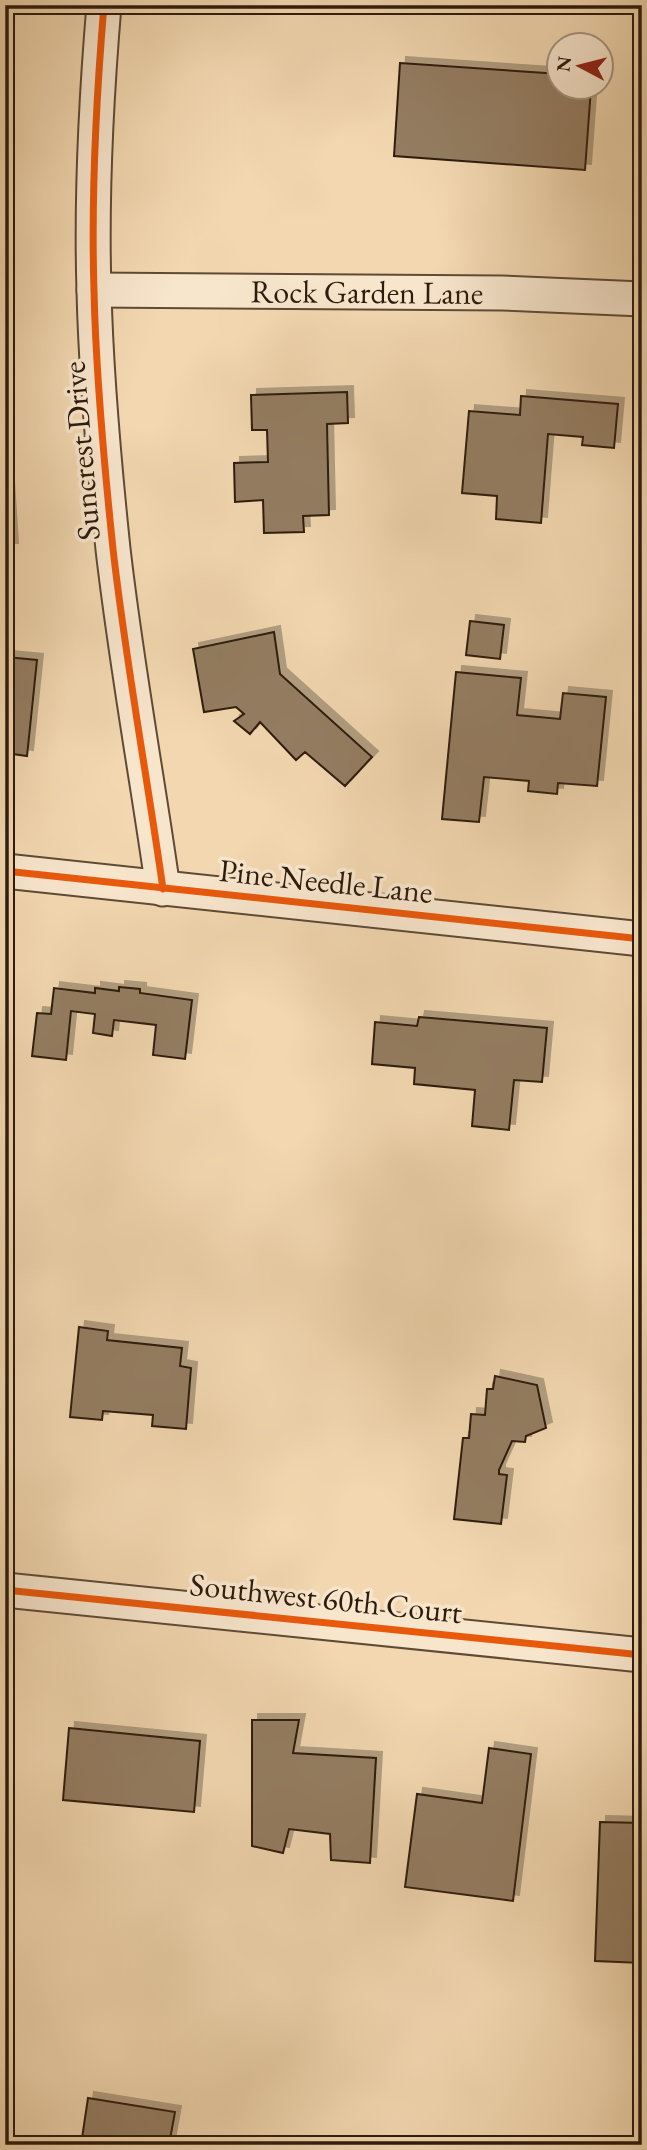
<svg xmlns="http://www.w3.org/2000/svg" width="647" height="2150" font-family="'EB Garamond',serif">
<defs>
<filter id="shadow"><feDropShadow dx="6" dy="-6" stdDeviation="0" flood-color="#0004"/></filter>
</defs>
<rect width="100%" height="100%" fill="#f2d7b0"/>
<filter id="stains"><feTurbulence type="fractalNoise" baseFrequency=".00286" numOctaves="4"/><feColorMatrix values="0 0 0 0 .2 0 0 0 0 .09 0 0 0 0 .02 0 0 0 .5 -.17"/></filter>
<radialGradient id="worn" r=".72"><stop offset=".6" stop-color="#630" stop-opacity="0"/><stop offset="1" stop-color="#630" stop-opacity=".3"/></radialGradient>
<!-- building -->
<path fill="#947d62" stroke="#2e1b0d" stroke-width="2" filter="url(#shadow)" d="M135,5H243L242,14Z
M400,63L560,74V88H591L585,170L394,156Z
M347,392L348,423L327,424L329,515L303,516L304,532L264,533L263,500L235,502L234,463L268,462L267,430H252L251,395Z
M521,396L618,404L614,448L582,445L583,437L548,434L541,523L496,519L497,496L462,493L469,411L520,415Z
M5,440L12,549H5Z
M470,621L504,625L500,659L466,655Z
M274,632L280,674L372,757L345,786L305,752L296,760L260,722L250,734L234,721L244,714L236,707L204,712L193,649Z
M6,657L37,660L27,756L5,753Z
M456,672L521,678L517,715L560,719L563,693L606,697L597,786L558,783L557,794L528,791L529,781L484,777L479,822L442,819Z
M119,987L140,989V993L192,1000L185,1059L153,1055L156,1025L114,1020L112,1036L93,1033L95,1014L71,1011L66,1060L32,1056L37,1013L51,1014L54,988L95,993V988L119,991Z
M419,1017L547,1028L542,1082L514,1080L509,1130L472,1126L475,1090L414,1084L415,1068L372,1064L375,1022L417,1026Z
M79,1327L108,1331L107,1340L182,1348L180,1366L191,1368L186,1429L152,1426L153,1415L103,1411L102,1420L70,1417Z
M495,1376L537,1385L546,1428L526,1436L525,1442L512,1441L499,1470V1474L507,1475L501,1524L454,1519L463,1438H469L471,1414L485,1415L487,1389H493Z
M639,1445H642V1477L635,1476Z
M252,1720H299L293,1753L376,1758L370,1863L331,1860L330,1834L289,1829L283,1853L252,1846Z
M69,1728L200,1741L194,1812L63,1800Z
M489,1748L531,1754L513,1901L405,1887L417,1794L482,1803Z
M600,1822L642,1823V1963L595,1961Z
M88,2098L175,2112L169,2145H81Z"/>
<g fill="none" stroke-linecap="round" stroke-linejoin="round">
<!-- minor casing -->
<g stroke="#5f4a36" stroke-width="37">
<g id="minor">
<path d="M104,5C96,100 91,196 94,291C96,377 104,463 113,549C126,663 147,776 163,889"/>
<path id="s1" d="M94,290L502,293L642,299"/>
<path d="M5,871L642,939"/>
<path d="M5,1590L642,1655"/>
</g>
</g>
<!-- minor -->
<use href="#minor" stroke="#f7e5cc" stroke-width="33"/>
<!-- cycleway casing -->
<g stroke="#f7e5cc" stroke-width="11">
<path id="cycleway" d="M104,5C96,100 91,196 94,291C96,377 104,463 113,549C126,663 147,776 163,889
M5,871L642,939
M5,1590L642,1655"/>
</g>
<!-- cycleway -->
<use href="#cycleway" stroke="#e8590c" stroke-width="7"/>
</g>
<g text-anchor="middle" stroke-width="7" stroke-linejoin="round" paint-order="stroke">
<!-- street labels -->
<g font-size="32" fill="#2e1b0d" stroke="#f7e5cc">
<text dy="11" stroke="none"><textPath href="#s1" startOffset="273">Rock Garden Lane</textPath></text>
<text transform="translate(81 451) rotate(-95)" y="11">Suncrest Drive</text>
<text transform="translate(326 881) rotate(6)" y="11">Pine Needle Lane</text>
<text transform="translate(326 1598) rotate(6)" y="11">Southwest 60th Court</text>
</g>
</g>
<!-- margin -->
<rect width="647" height="2150" fill="none" stroke="#f2d7b0" stroke-width="28"/>
<rect x="7" y="7" width="633" height="2136" fill="none" stroke="#2e1b0d" stroke-width="3.5"/>
<rect x="14" y="14" width="619" height="2122" fill="none" stroke="#2e1b0d" stroke-width="2"/>
<!-- north arrow -->
<g transform="translate(580 66) rotate(277)"><circle r="33" fill="#f7e5cc" stroke="#a79480" stroke-width="2"/>
<path d="M0-5L12 26L0 18L-12 26Z" fill="#8f2418"/>
<text y="-10" font-size="19" font-weight="bold" text-anchor="middle" fill="#2e1b0d">N</text>
</g>
<rect width="100%" height="100%" filter="url(#stains)"/>
<rect width="100%" height="100%" fill="url(#worn)"/>
</svg>
